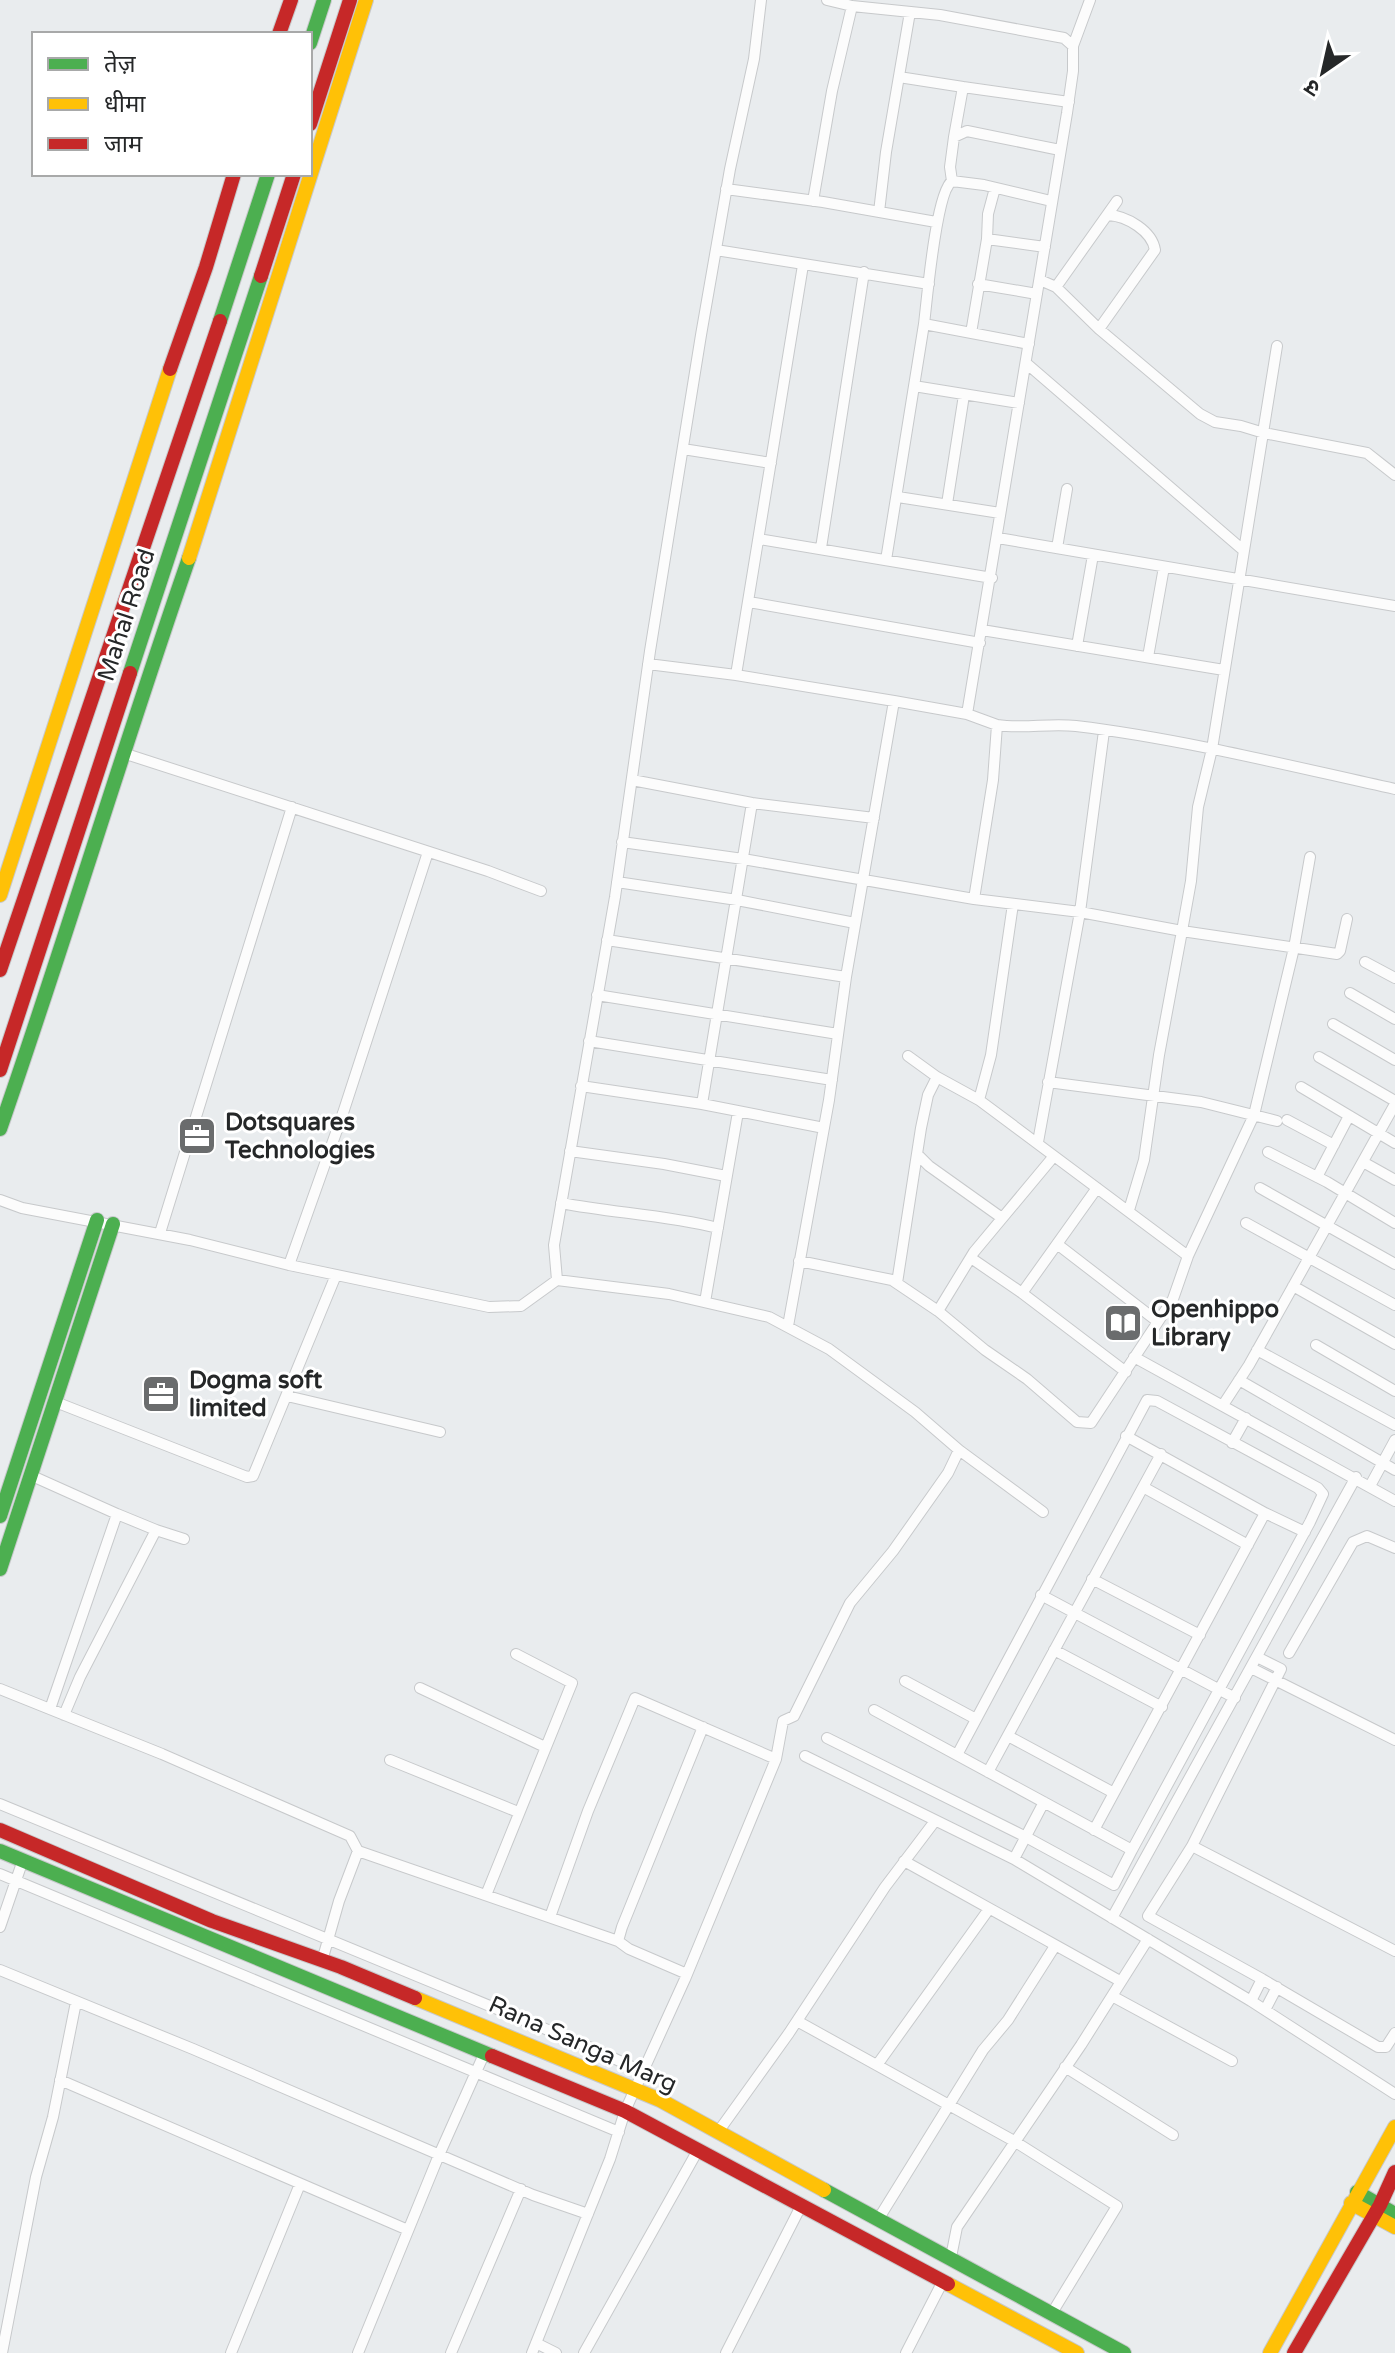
<svg xmlns="http://www.w3.org/2000/svg" width="1395" height="2353" font-family="'Varela Round','Noto Sans Devanagari',sans-serif">
<rect width="100%" height="100%" fill="#e9ecee"/>
<g fill="none" stroke-linecap="round" stroke-linejoin="round">
<!-- street casing -->
<g stroke="#c7c9cb" stroke-width="12">
<path id="street" d="M827,0L852,6L940,15L1064,38L1073,46V71L1067,113L967,714L997,725L993,780L974,899L1080,912L1182,931L1191,881L1198,807L1212,749L1277,346
M1073,46L1090,0
M899,77L963,87
M954,137L963,87L1069,102
M952,181L950,167L954,137L967,131L1060,150
M726,189L823,202L936,222
M813,201L832,91L852,6
M879,212L886,152L910,12
M987,239L1045,247
M716,250L929,284
M1040,280L1056,287L1099,329L1200,414L1215,422L1241,426L1264,433L1367,453L1395,475
M978,284L1037,294
M1056,287L1117,201
M1099,329L1155,250C1152,231 1127,216 1108,215
M971,333L987,239L988,214L995,188
M1029,344L924,324C927,300 936,192 952,181L984,185L1051,201
M1026,363L1243,550
M914,386L1019,403
M683,449L771,463
M898,497L1000,513
M947,504L964,395
M998,538L1395,606
M759,539L992,578
M821,548L864,272
M1057,548L1067,489
M886,560L924,324
M749,602L980,643
M982,630L1224,670
M1077,646L1093,555
M1148,657L1164,567
M648,664L736,675L894,701L846,977L829,1100L788,1326
M736,675L803,265
M894,701L967,714
M997,725C1024,729 1049,723 1076,726C1183,739 1290,766 1395,789
M123,753L488,871L541,891
M632,780L752,803L874,818
M622,842L743,859L974,899
M617,882L737,900L855,923
M607,940L846,977
M1365,962L1395,978
M1350,993L1395,1019
M597,995L838,1034
M1333,1024L1395,1060
M589,1041L832,1080
M1319,1057L1395,1101
M1048,1082L1201,1102L1277,1121
M581,1086L702,1104L824,1128
M1301,1087L1395,1143
M979,1100L991,1055L1013,904
M702,1104L752,803
M1287,1120L1334,1145
M1038,1142L1080,912L1104,731
M570,1151L664,1164L726,1176
M1268,1152L1327,1182L1395,1223
M918,1155L929,1166L1002,1218
M1363,1162L1395,1180
M1317,1177L1349,1116
M1260,1188L1395,1264
M0,1200L22,1208L190,1240L289,1265L489,1307L521,1306L557,1280L554,1245L615,897L650,651L701,335L730,169L754,59L761,0
M561,1203C613,1213 666,1215 718,1228
M1129,1210L1144,1160L1159,1055L1182,931L1337,954L1340,951L1347,919
M1246,1223L1395,1305
M160,1233L292,807
M1057,1244L1157,1321
M1188,1256L1254,1115L1294,948L1310,857
M971,1258L1022,1293L1126,1372
M799,1261L892,1280L938,1311L985,1350L1027,1379L1077,1422L1091,1423L1173,1299L1188,1256L979,1100L937,1077L908,1056
M289,1265L343,1113L428,852
M897,1283L921,1128L928,1095L937,1077
M1293,1286L1395,1344
M1022,1293L1097,1188
M705,1302L738,1112
M938,1311L974,1252L1054,1156
M1316,1345L1395,1391
M1257,1350L1395,1425
M1134,1357L1395,1501
M1239,1380L1395,1470
M287,1396L440,1432
M53,1401L247,1477L253,1476L336,1275
M1223,1405L1249,1365L1395,1104
M1232,1443L1246,1418
M959,1450L1043,1512
M30,1475L117,1514L50,1709
M1370,1486L1395,1440
M1143,1487L1248,1545
M1265,1513L1305,1532
M156,1530L184,1539
M1092,1579L1200,1635
M1041,1595L1235,1698
M1054,1650L1162,1707
M1289,1653L1353,1542L1367,1536L1395,1548
M1251,1668L1395,1740
M905,1681L976,1719
M420,1688L545,1747
M0,1689L162,1754L350,1836L358,1851L339,1901L322,1961
M64,1715L80,1677L156,1530L117,1514
M1008,1736L1114,1793
M827,1738L1026,1837L1114,1885L1132,1850L874,1710
M957,1755L1147,1400L1157,1401L1318,1488L1323,1494L1310,1522L1132,1850
M805,1756L1014,1859L1251,2001L1395,2094
M390,1760L518,1812
M988,1772L1161,1454
M0,1804L594,2049L643,2072
M1094,1830L1265,1513L1126,1436
M1192,1846L1281,1669L1257,1657
M358,1851L618,1941
M1014,1859L1044,1802
M904,1861L1120,1981
M0,1874L619,2132
M486,1895L572,1683L516,1654
M550,1917L588,1811L635,1698L776,1759
M1112,1918L1356,1477
M0,1927L23,1860
M0,1970L193,2049L533,2195L588,2214
M687,1974L629,1949L618,1941L622,1927L703,1727
M1262,1979L1378,2047H1386L1395,2033
M1112,1996L1232,2061
M1251,2001L1262,1979L1148,1916L1192,1846L1395,1951
M1265,2010L1277,1987
M797,2021L1014,2141L1117,2206L1052,2313
M877,2065L989,1909
M1065,2067L1173,2135
M60,2080L408,2230
M718,2132L789,2033L885,1887L935,1821
M879,2218L983,2050L1008,2020L1055,1946
M951,2257L957,2227L1081,2045L1148,1939
M536,2343L556,2353
M2,2353L36,2177L53,2117L76,2002
M231,2353L300,2184
M358,2353L439,2155L485,2052
M451,2353L521,2189
M532,2353L610,2159L625,2111L685,1979L776,1759L783,1721L794,1716L850,1603L893,1551L948,1473L959,1450L915,1412L829,1349L769,1317L669,1294L557,1280
M584,2353L698,2150
M726,2353L801,2206
M906,2353L943,2281"/>
</g>
<!-- fast casing -->
<g stroke="#c7c9cb" stroke-width="16">
<path id="fast" d="M310,43L324,0
M220,321L268,174
M130,673L261,276
M0,1129C66,939 123,748 189,558
M0,1516L97,1220
M0,1569L113,1224
M0,1851L492,2056
M824,2190L1124,2353
M1357,2192L1395,2214"/>
</g>
<!-- slow casing -->
<g stroke="#c7c9cb" stroke-width="16">
<path id="slow" d="M189,558L366,0
M0,895L170,369
M415,1998L660,2100L824,2190
M1351,2203L1395,2227
M948,2284L1077,2353
M1270,2353L1395,2127"/>
</g>
<!-- jam casing -->
<g stroke="#c7c9cb" stroke-width="16">
<path id="jam" d="M279,34L291,0
M310,124L350,0
M261,276L294,174
M170,369L206,267L234,174
M0,970L220,321
M0,1070L130,673
M0,1830L212,1921L341,1967L415,1998
M492,2056L625,2111L948,2284
M1294,2353L1380,2205L1395,2172"/>
</g>
<!-- street -->
<use href="#street" stroke="#fcfcfc" stroke-width="10"/>
<!-- fast -->
<use href="#fast" stroke="#4caf50" stroke-width="14"/>
<!-- slow -->
<use href="#slow" stroke="#ffc107" stroke-width="14"/>
<!-- jam -->
<use href="#jam" stroke="#c62828" stroke-width="14"/>
</g>
<!-- icons -->
<defs>
<g id="office-square" transform="scale(2)"><rect x="-9" y="-9" width="18" height="18" rx="4" fill="#6a6c6d" stroke="#fff"/><path d="M-6-3h4V-5.5h4V-3h4V5H-6ZM-1-4.5V-3h2v-1.5ZM-6 0V1H6V0Z" fill="#fff"/></g>
<g id="library-square" transform="scale(2)"><rect x="-9" y="-9" width="18" height="18" rx="4" fill="#6a6c6d" stroke="#fff"/><path d="M-6-4Q-3-5.5-.7-3.5V5Q-3 3-6 4ZM6-4Q3-5.5 .7-3.5V5Q3 3 6 4Z" fill="#fff"/></g>
</defs>
<g fill-rule="evenodd">
<use href="#office-square" x="197" y="1136"/>
<use href="#library-square" x="1123" y="1323"/>
<use href="#office-square" x="161" y="1394"/>
</g>
<g text-anchor="middle" stroke-width="6" stroke-linejoin="round" paint-order="stroke">
<!-- street labels -->
<g font-size="24" fill="#252728" stroke="#fff">
<text transform="translate(126 615) rotate(-72)" y="8">Mahal Road</text>
<text transform="translate(583 2044) rotate(24)" y="8">Rana Sanga Marg</text>
</g>
<!-- poi labels -->
<g font-size="24" font-weight="bold" fill="#252728" stroke="#fff" text-anchor="start">
<text x="225" y="1130">Dotsquares<tspan x="225" dy="28">Technologies</tspan></text>
<text x="1151" y="1317">Openhippo<tspan x="1151" dy="28">Library</tspan></text>
<text x="189" y="1388">Dogma soft<tspan x="189" dy="28">limited</tspan></text>
</g>
</g>
<!-- legend -->
<rect x="32" y="32" width="280" height="144" fill="#ffffff" stroke="#a8a9a9" stroke-width="2"/>
<rect x="48" y="58" width="40" height="12" fill="#4caf50" stroke="#a8a9a9" stroke-width="2"/>
<text x="104" y="72" font-size="24" fill="#252728">तेज़</text>
<rect x="48" y="98" width="40" height="12" fill="#ffc107" stroke="#a8a9a9" stroke-width="2"/>
<text x="104" y="112" font-size="24" fill="#252728">धीमा</text>
<rect x="48" y="138" width="40" height="12" fill="#c62828" stroke="#a8a9a9" stroke-width="2"/>
<text x="104" y="152" font-size="24" fill="#252728">जाम</text>
<!-- north arrow -->
<g transform="translate(1323 72) rotate(214)" stroke="#ffffff" stroke-width="6" paint-order="stroke">
<path d="M0-6L14 30L0 20L-14 30Z" fill="#252728"/>
<text y="-12" font-size="22" font-weight="bold" text-anchor="middle" fill="#252728">उ</text>
</g>
</svg>
